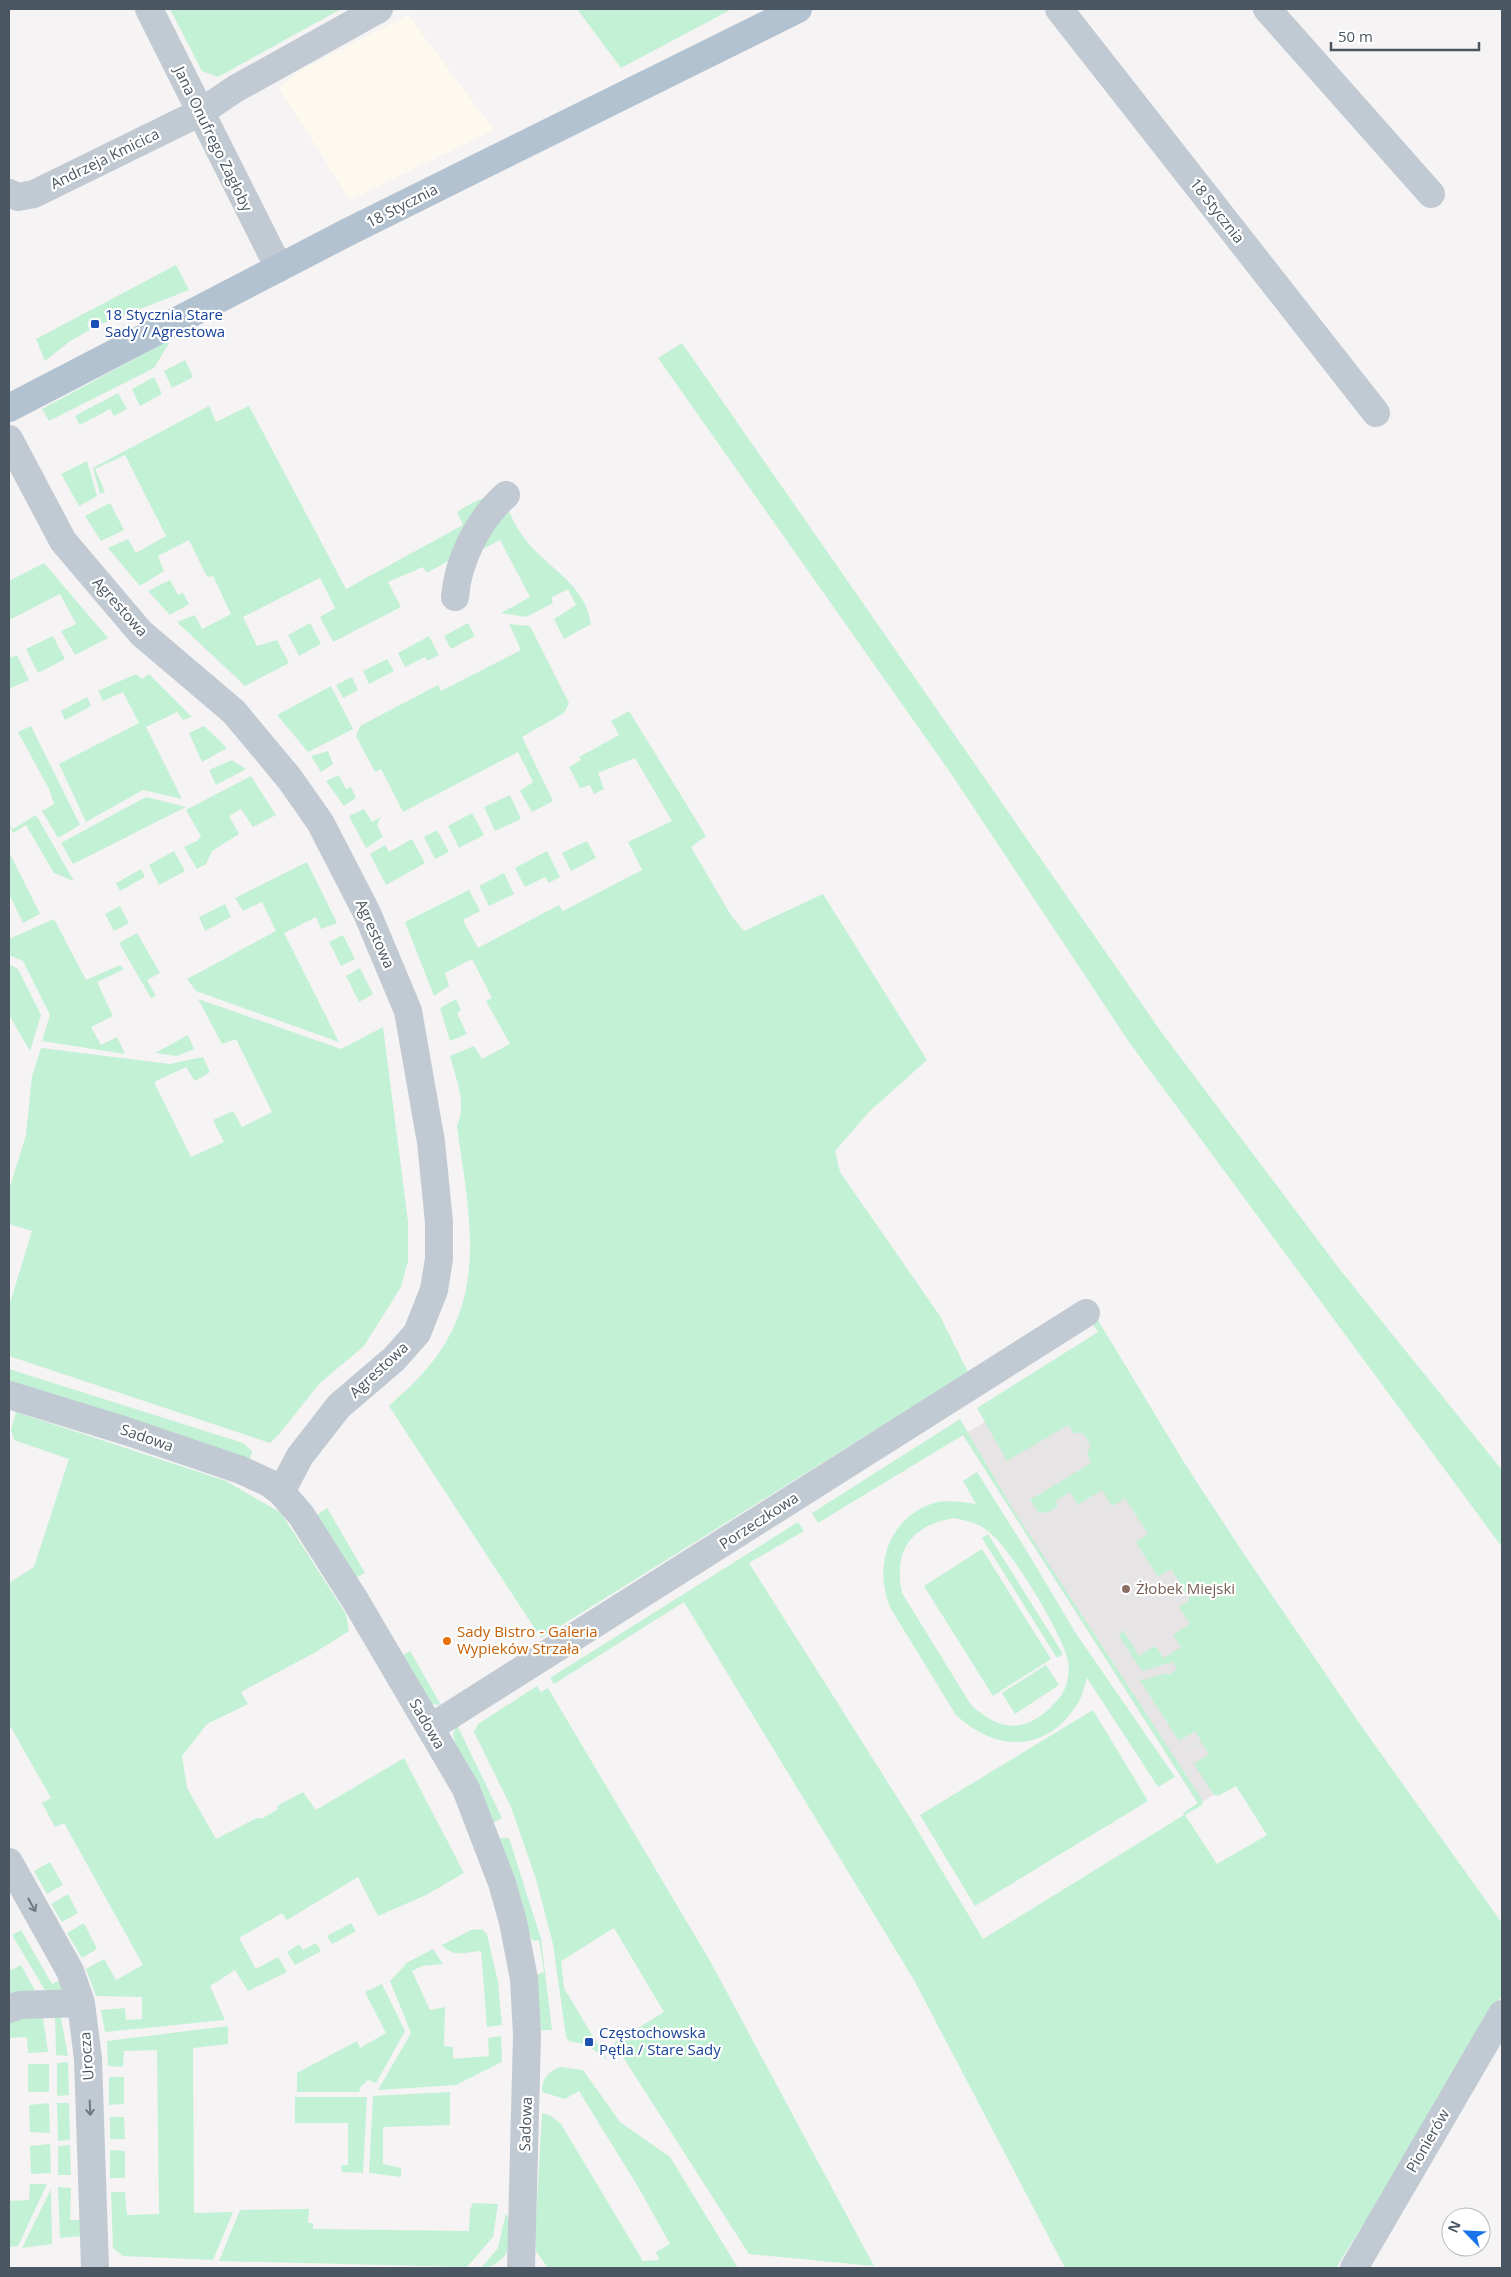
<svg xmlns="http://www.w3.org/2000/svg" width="1511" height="2277" font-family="'Open Sans',sans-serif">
<rect width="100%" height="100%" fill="#f5f3f3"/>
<!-- commercial -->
<path fill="#fdf9ef" d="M408,15L494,130L350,200L279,88L301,70Z"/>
<!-- education -->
<path fill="#e6e4e5" d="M1059,1378L1297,1746L1198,1804L963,1435Z"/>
<!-- green -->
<path fill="#c3f1d5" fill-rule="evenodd" d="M170,9H341L218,77L202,71Z
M577,9H732L621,68Z
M176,265L189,290L101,324L98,318L87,323L90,330L70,341L45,361L36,339Z
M164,343H169L154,368L49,421L42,409Z
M682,343L1162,1033L1341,1271L1502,1470V1547L1129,1042L952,775L658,358Z
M185,360L193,377L172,388L164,371Z
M154,377L162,394L140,406L132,389Z
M118,393L127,409L114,416L110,409L80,425L75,416Z
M209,406L216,422L249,406L346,589L463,525L457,512C466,507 480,496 492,498C505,499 512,519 518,529C539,565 585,580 591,624L564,639L554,619L576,605L568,589L551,598L553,603L526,617L501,613L530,597L500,540L470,556H457L427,573L423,567L388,582L401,607L333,642L320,617L335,608L320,578L243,617L257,646L277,640L289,663L245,686L177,622L195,615L202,629L231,614L213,576L207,577L189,540L158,556L164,571L140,586L108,548L128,539L136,553L166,536L125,455L95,469L105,492L100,494L93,468Z
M87,461L97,496L79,506L61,474Z
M110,503L124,530L101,541L85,516Z
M44,563L108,638L75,655L61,631L76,624L60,594L9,620V581Z
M170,580L178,595L183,593L189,604L170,615L148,591Z
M310,623L321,644L299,656L288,635Z
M468,623L475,636L451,649L444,636Z
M509,624L530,626L569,703L564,713L522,737L553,801L532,812L520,791L533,782L518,752L403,812L381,769L375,772L356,736L360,726L438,685L441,691L521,650Z
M53,636L65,659L38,673L26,649Z
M429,636L439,655L427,661L425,657L405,667L398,653Z
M17,655L29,680L9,689V658Z
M387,659L394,671L369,684L363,671Z
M136,674L142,679L149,674L192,717L183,720L177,712L146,727L182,799L143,790L86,822L59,764L139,723L123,692L103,701L98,691Z
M352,677L358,690L343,698L336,685Z
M331,686L353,729L308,752L277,715Z
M87,697L91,706L65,720L61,711Z
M629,711L706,836L691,847L732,917L744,931L823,894L927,1060L869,1112L835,1151L840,1172L940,1316L968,1372L541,1638L389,1406C400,1395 412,1386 422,1374C491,1299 469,1217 457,1126C467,1102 456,1080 450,1056L474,1046L482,1059L510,1044L486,1001L492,998L472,959L445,973L449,986L434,996L405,922L469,890L480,911L463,920L478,948L559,905L563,911L642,870L628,842L672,821L635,758L598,773L604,789L594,794L590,785L580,788L569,767L581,760L579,757L619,735L611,721Z
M31,726L80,825L58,838L42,811L54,804L49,789L18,732Z
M204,726L227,748L202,762L189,733Z
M328,751L333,764L321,772L311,756Z
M232,760L246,769L216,785L209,770Z
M339,775L346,789L351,787L356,798L344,806L326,781Z
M251,776L276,815L253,827L241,809L229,816L239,834L212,851L206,864L197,869L184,847L197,841L201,836L186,810Z
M510,795L521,819L495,831L484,807Z
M146,797L186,807L73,864L61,843Z
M364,809L372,822L381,817L377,825L383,837L366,848L349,816Z
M472,813L484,835L459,848L448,826Z
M36,815L74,881L54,873L26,825L13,833L9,823L13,829Z
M437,830L449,852L435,859L424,837Z
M412,839L425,863L386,885L370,854L385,845L389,852Z
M587,841L596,858L571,871L562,853Z
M174,851L185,871L159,885L149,865Z
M547,851L560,877L549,883L545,877L525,887L515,868Z
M9,852L40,914L23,923L9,894Z
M307,862L337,923L321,929L316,917L284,933L339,1042L196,991L187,979L276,931L262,902L243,911L235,898Z
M141,869L145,877L120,891L116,883Z
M504,873L514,894L489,906L479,886Z
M225,904L231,917L205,931L199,917Z
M120,906L129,923L114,931L105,914Z
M54,919L86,980L120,965L124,969L97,982L113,1016L91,1027L101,1045L117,1037L125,1054L42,1041L50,1015L23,961L9,955V939Z
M137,933L160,973L147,980L156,996L151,998L119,943Z
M343,935L355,959L341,966L329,942Z
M9,964L18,969L41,1015L30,1051L9,1015Z
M360,968L373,994L359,1002L346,976Z
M198,999L341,1049L383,1027L408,1222V1261L401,1287L364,1346L320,1383L280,1433L270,1443L9,1356V1306L32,1231L9,1224V1190L26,1135L32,1076L41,1048L170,1064L203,1057L210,1072L195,1081L186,1067L154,1082L191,1157L224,1142L213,1120L233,1111L242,1127L272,1112L236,1039L222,1044Z
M456,999L461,1010L457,1013L467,1034L450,1041L440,1008Z
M188,1035L194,1049L177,1056L155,1053Z
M1087,1302L1185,1464L1244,1554L1357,1720L1502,1923V1995L1450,2086L1336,2268H1065L914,1980L684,1602L554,1684L550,1678L798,1522L804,1531L749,1563L909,1816L983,1939L1184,1815L1183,1813L1198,1803L963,1435L818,1523L812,1513L960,1419L1011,1506L1203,1801L1202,1805L1185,1815L1217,1864L1267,1835L1236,1786L1218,1796L1214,1795L1194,1764L1209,1754L1202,1743L1188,1751L1202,1742L1195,1731L1179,1741L1139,1679L1144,1680L1166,1673L1169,1675L1177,1669L1173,1662L1142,1671L1119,1636L1123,1630L1139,1656L1155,1646L1164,1658L1181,1647L1173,1635L1190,1624L1179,1607L1190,1600L1171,1569L1158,1577L1136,1542L1148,1534L1125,1498L1112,1506L1102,1490L1078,1505L1070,1492L1055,1501L1058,1506L1047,1513L1038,1512L1030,1500L1091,1463L1087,1453L1091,1446L1083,1433H1074L1068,1425L1007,1461L977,1408L1098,1332L1091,1321Z
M9,1369L243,1443L252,1451L250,1459L19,1386L9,1382Z
M16,1412L226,1481L281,1513L346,1614L349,1631L314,1653L241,1692L248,1704L207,1724L182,1756L187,1788L216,1839L257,1818H263L278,1809L277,1806L303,1792L316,1810L404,1758L464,1873L426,1895L378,1916L358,1877L287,1920L282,1913L239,1938L256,1969L278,1957L287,1972L248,1991L235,1970L210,1986L225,2020L105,2032L101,2010L125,2008L126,2020L142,2019V1997L96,1996L86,1969L104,1959L116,1980L143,1965L64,1823L55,1827L42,1803L51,1798L9,1724V1583L34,1567L69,1459L14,1440L11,1430Z
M977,1472L1031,1558L1075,1632L1175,1777L1158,1787L1087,1678C1084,1686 1083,1695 1078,1703C1047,1753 997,1753 956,1715L891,1609C873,1569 887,1520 931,1504C946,1499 961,1502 976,1504L963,1481ZM954,1518C967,1521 979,1523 989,1532C1011,1549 1060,1630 1067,1657C1069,1663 1069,1670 1068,1676C1067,1690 1060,1698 1050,1708C1023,1734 998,1730 971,1705L902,1593C893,1550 912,1525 954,1518Z
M327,1508L365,1573L355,1578L317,1515Z
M988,1534L1063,1654L1057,1658L982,1538Z
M982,1549L1051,1659L993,1696L924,1586Z
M410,1651L441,1705L431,1704L403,1655Z
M1046,1665L1059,1685L1015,1714L1002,1693Z
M537,1686L541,1692L548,1688L710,1961L874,2266L749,2254L614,2043L664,2012L614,1928L561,1961L564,1988L607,2060L590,2047L592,2042L585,2038L583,2044L569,2041L566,2037L553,1944L536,1879L511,1807L474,1732L478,1724Z
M1093,1710L1148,1801L975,1906L920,1815Z
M457,1725L502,1818L493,1823L455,1743L453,1733Z
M500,1838H509L541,1939L552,2030H541L536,1978L538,1974L544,1972L539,1940L533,1941L530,1936Z
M50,1862L63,1885L47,1894L34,1871Z
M68,1894L78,1913L62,1922L51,1904Z
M84,1923L97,1949L82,1958L67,1933Z
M351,1923L356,1931L332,1944L327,1936Z
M482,1929L487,1934L498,1982L502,2025L487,2027L481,1951C467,1952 453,1958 442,1945L471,1930Z
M21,1930L52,1984L62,1979L64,1991L49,1997L12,1935Z
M316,1943L321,1951L295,1965L287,1952L299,1944L303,1950Z
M433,1949L443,1964L422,1966L412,1971L430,2010L445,2007L444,2046L453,2047V2059L489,2056L488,2038L501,2036L502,2062L456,2085L378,2090L411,2033L390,1981L408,1962Z
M21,1965L39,1998L9,2003V1971Z
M382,1984L405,2031L376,2083L368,2080L361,2086L359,2092H297V2073L357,2041L360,2048L386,2033L365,1992Z
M42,2011L48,2052L28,2053L27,2037L9,2038V2017Z
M55,2015L73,2016L61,2018L68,2056L56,2055Z
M228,2026V2044L193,2048L194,2213L233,2212L213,2260L123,2256L113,2248L111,2192H125L127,2215L159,2214L157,2050L124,2051L123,2067L108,2066L107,2041Z
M68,2062L69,2095L57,2096V2063Z
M28,2064H49V2092H28Z
M560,2067L583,2070L620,2122L670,2157L738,2268H548L536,2251L535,2239L542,2113L551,2116L561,2124L643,2261L659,2260L656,2252L670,2244L640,2190L579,2091L565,2099L542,2092C542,2079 547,2072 560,2067Z
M109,2077H124V2104L109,2105Z
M450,2092V2125L383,2127V2164L401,2168V2177L369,2173L373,2096Z
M295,2097H367L363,2173L342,2172L341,2165H348V2123H295Z
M49,2103L50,2133L30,2132L29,2105Z
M57,2103H69L70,2140L58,2141Z
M110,2117H124L125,2139H110Z
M50,2144L51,2173L31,2174L30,2146Z
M70,2145L71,2175H58V2146Z
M110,2150L125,2151V2178H110Z
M30,2184H47L18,2246L9,2247V2201L29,2200Z
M58,2187L71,2188L70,2220H83V2236L60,2238Z
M51,2189L52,2244L22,2248Z
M473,2203L498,2204L493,2237L467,2267L219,2261L240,2210L309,2209L308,2223H313V2229L469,2231L470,2210Z
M506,2213C508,2217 511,2223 512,2228C514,2248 501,2268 481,2268L498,2248Z"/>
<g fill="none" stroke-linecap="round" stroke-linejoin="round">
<!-- minor -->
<path stroke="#c1cad2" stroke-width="28" d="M149,9L279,268
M1059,9L1376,413
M1267,9L1431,194
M9,193L18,197L34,194L201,112L235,89L379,9
M9,439L63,541L141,633L234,712L289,778L320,822L367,913L408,1011L431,1142L439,1222V1259L434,1290L417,1333L394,1359L339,1406L300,1456L281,1492
M455,597C458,560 478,520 506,495
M9,1395L126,1431L241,1470L269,1483L281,1492L301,1515L355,1600L466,1789L502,1883L513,1922L524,1979L527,2035L521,2268
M430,1728L1086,1313
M9,1862L70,1971L81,2003L88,2059L95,2268
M9,2009L20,2005L81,2003
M1354,2268L1502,2014"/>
<!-- major -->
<path stroke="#b3c2d1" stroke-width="28" d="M9,408L348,232L798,9"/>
</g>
<!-- one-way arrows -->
<defs><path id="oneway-shaft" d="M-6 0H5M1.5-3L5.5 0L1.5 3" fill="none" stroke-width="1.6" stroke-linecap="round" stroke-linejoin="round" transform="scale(1.25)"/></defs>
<g stroke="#6e7983">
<use href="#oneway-shaft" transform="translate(32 1905) rotate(61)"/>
<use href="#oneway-shaft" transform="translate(90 2108) rotate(88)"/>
</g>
<!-- markers -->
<g fill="#1a4fb4" stroke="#fff" stroke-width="2">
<rect x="90" y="319" width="10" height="10" rx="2.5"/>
<rect x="584" y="2037" width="10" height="10" rx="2.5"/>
</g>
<circle fill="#8d6e63" stroke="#fff" stroke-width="2" cx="1126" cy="1589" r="5"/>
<circle fill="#e8710a" stroke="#fff" stroke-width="2" cx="447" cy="1641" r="5"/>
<g text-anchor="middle" stroke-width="4.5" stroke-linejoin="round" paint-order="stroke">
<!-- street labels -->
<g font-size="15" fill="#4a5661" stroke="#fff">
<text transform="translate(213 139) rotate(64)" y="5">Jana Onufrego Zagłoby</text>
<text transform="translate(105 159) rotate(-26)" y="5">Andrzeja Kmicica</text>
<text transform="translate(402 206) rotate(-27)" y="5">18 Stycznia</text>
<text transform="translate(1217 211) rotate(52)" y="5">18 Stycznia</text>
<text transform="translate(120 607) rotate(48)" y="5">Agrestowa</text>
<text transform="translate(375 934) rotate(66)" y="5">Agrestowa</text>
<text transform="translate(379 1370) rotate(-43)" y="5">Agrestowa</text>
<text transform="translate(147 1438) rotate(19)" y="5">Sadowa</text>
<text transform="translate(759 1521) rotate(-33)" y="5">Porzeczkowa</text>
<text transform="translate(427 1724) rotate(60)" y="5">Sadowa</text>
<text transform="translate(87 2056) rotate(-94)" y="5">Urocza</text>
<text transform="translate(526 2124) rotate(-88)" y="5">Sadowa</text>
<text transform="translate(1428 2141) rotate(-60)" y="5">Pionierów</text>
</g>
<!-- transit labels -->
<g font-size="15" fill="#164399" stroke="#fff" text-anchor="start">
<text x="105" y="320">18 Stycznia Stare<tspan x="105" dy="17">Sady / Agrestowa</tspan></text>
<text x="599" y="2038">Częstochowska<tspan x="599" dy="17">Pętla / Stare Sady</tspan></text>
</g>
<!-- education labels -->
<g font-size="15" fill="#785e54" stroke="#fff" text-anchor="start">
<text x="1136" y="1594">Żłobek Miejski</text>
</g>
<!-- food labels -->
<g font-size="15" fill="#c56008" stroke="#fff" text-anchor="start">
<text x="457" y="1637">Sady Bistro - Galeria<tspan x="457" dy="17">Wypieków Strzała</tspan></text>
</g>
</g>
<!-- border -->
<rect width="1511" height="2277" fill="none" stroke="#4a5661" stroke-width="20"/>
<!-- north arrow -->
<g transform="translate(1466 2232) rotate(294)"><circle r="24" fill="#ffffff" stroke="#b7bbc0"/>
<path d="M0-4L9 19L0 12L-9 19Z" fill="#1a73e8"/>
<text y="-8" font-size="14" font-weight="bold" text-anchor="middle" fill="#4a5661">N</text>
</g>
<!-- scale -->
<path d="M1331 42v8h148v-8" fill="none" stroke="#4a5661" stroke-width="2.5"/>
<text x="1338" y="42" font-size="15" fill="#4a5661" stroke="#ffffff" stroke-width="4" paint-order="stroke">50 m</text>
</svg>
